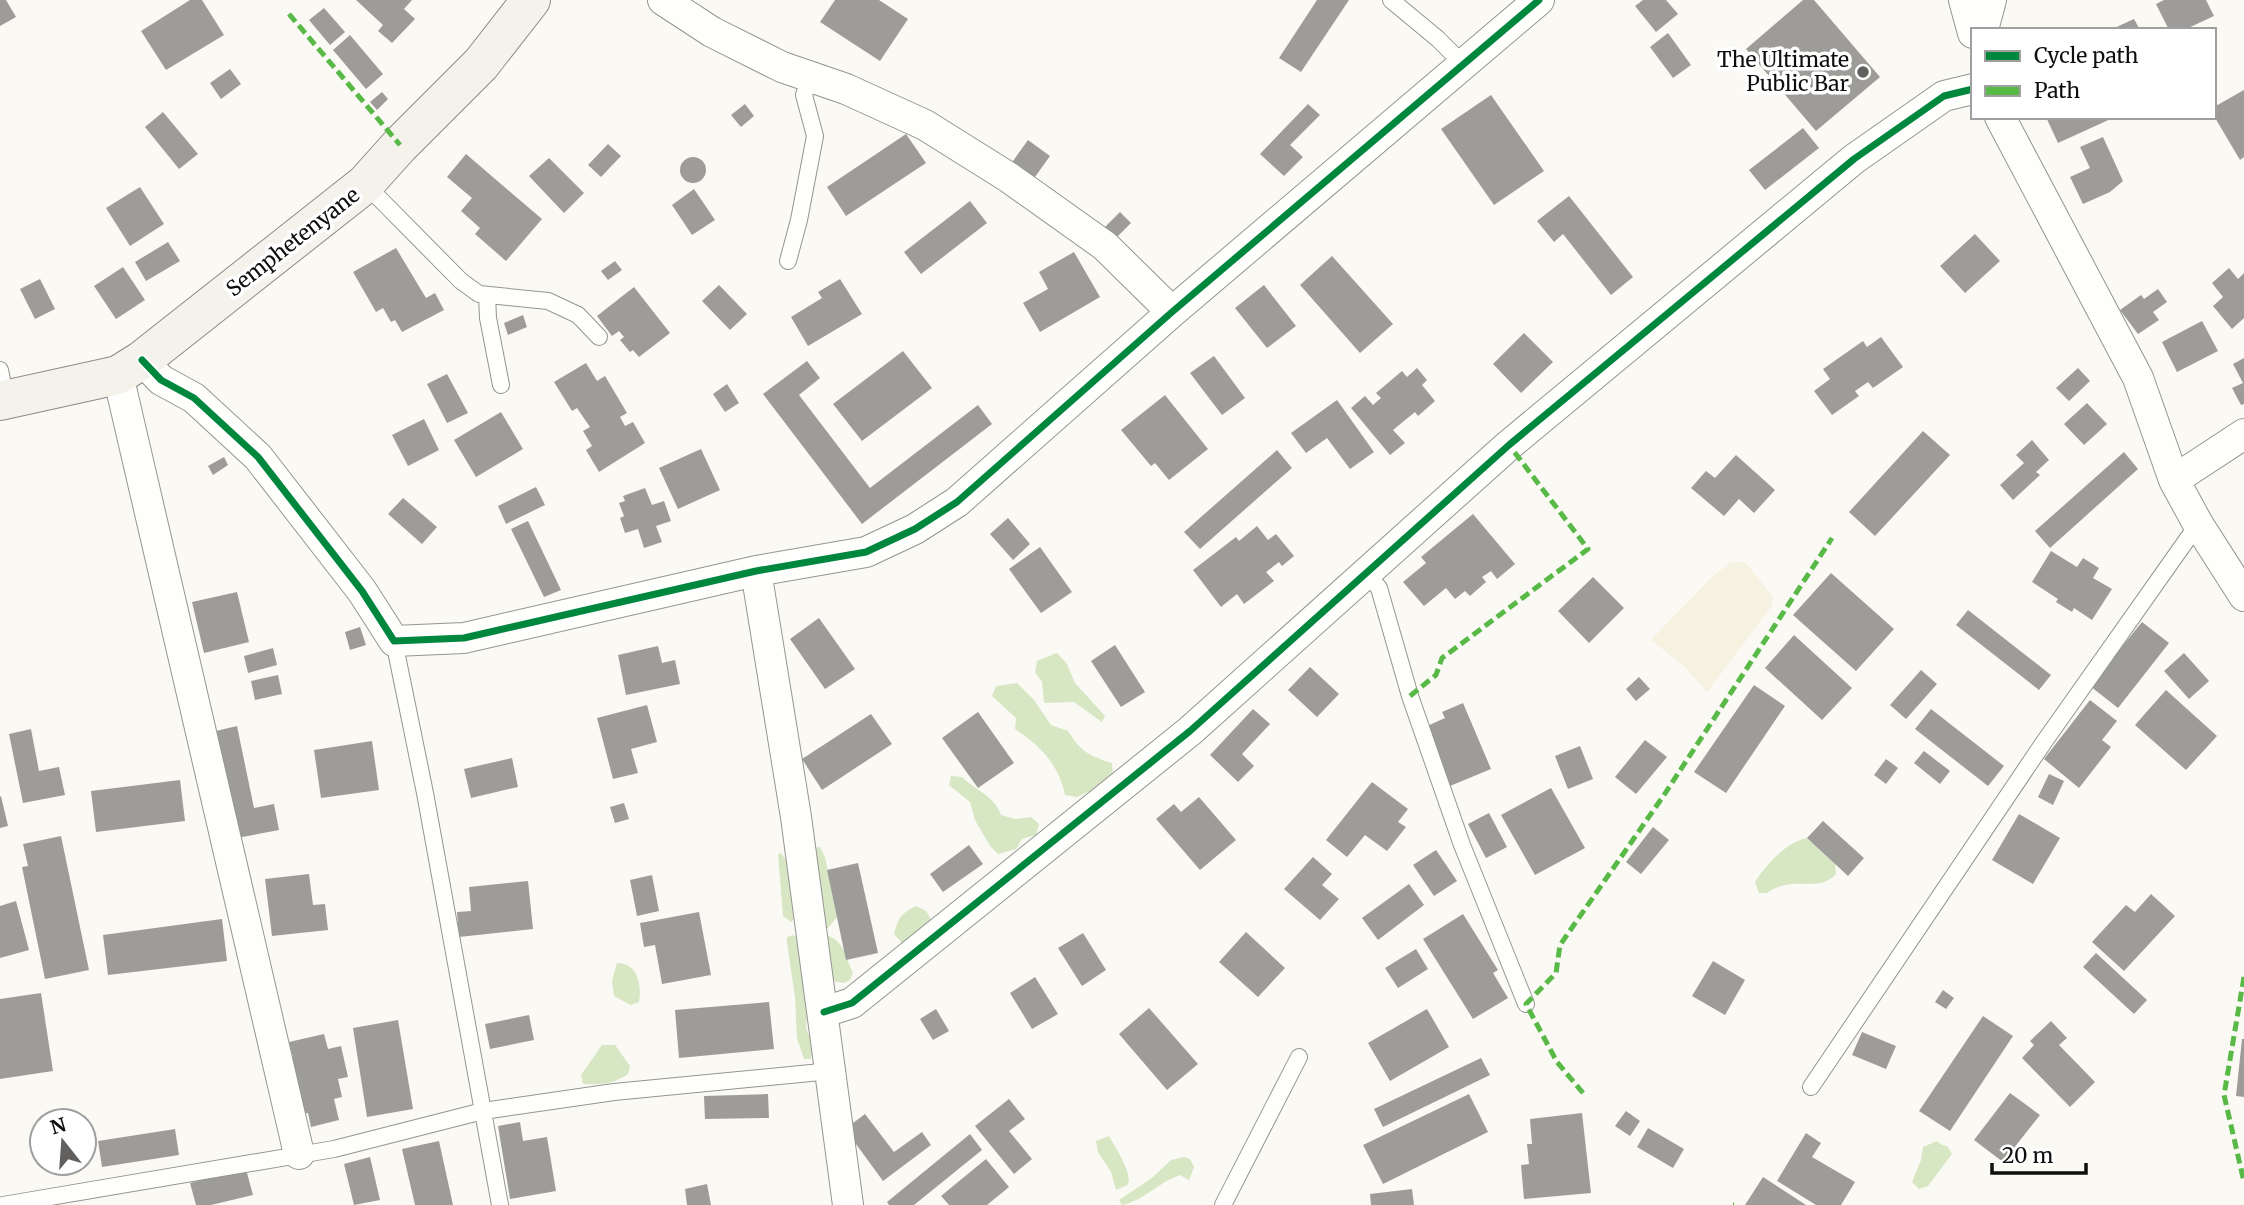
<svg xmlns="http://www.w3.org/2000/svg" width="2244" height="1205" font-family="Merriweather,serif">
<rect width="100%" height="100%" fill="#faf9f4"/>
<!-- farmland -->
<path fill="#f6f2e1" d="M1731,562H1745L1773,597L1771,607L1707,692L1684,666L1651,640L1710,579Z"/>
<!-- forest -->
<path fill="#d7e6c3" d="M1057,653L1067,664L1075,683L1105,716L1102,722L1074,702L1044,703L1042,682L1035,672L1037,661Z
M1017,683L1034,700L1051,725L1068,731C1080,751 1089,756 1112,763L1113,776L1101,786L1077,797L1065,795C1059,765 1040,745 1015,729L1016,718L992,696L996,686Z
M951,776L962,777C976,791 994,795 1001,815L1015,819L1031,817L1039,824L1036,835L1022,839L1016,849L998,854L990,846L975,820L970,802L949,785Z
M1807,838L1835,864L1836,874C1818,894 1792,874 1767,893H1759L1755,882C1765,866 1787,841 1807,838Z
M820,847L825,857L837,917L828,928L822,927L810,849Z
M781,853C795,869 789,898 795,918L791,922L783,916L778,854Z
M916,906L926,911L931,919C925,930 914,942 902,943L894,934C899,916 901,914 916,906Z
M793,935L800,940L808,1008L806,1026L808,1034L814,1041L811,1059H804L797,1038L795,997L787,943V937Z
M825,935C845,940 845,957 853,973L850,980L844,983L834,981L831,975Z
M617,963C638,963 642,985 639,1002L631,1005L614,996L612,981Z
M602,1045H615L630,1066L628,1074C614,1084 600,1085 583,1084L581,1075Z
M1109,1136C1114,1145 1135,1177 1127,1185C1126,1186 1118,1189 1116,1190L1111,1172L1098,1152L1096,1141Z
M1937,1141L1942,1145L1947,1146L1952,1154L1928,1186L1919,1189L1912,1182L1921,1160L1923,1147Z
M1184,1157L1190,1159L1194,1167L1189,1180L1180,1175C1159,1182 1143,1201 1122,1205L1119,1200L1152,1178L1171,1160Z"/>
<!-- building -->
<path fill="#9e9c99" d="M0,0H6L16,17L0,26Z
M190,0H202L224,35L166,70L141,31Z
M356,0H412L404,9L415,19L392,43L378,31L383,25Z
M835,0H879L908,19L880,61L820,22Z
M1317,0H1349L1301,72L1279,58Z
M1643,0H1666L1678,14L1656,32L1635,6Z
M1803,0H1814L1880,77L1816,131L1746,49Z
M2164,0H2206L2214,16L2184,30H2169L2156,4Z
M324,8L345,32L330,45L309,20Z
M2134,19L2140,30H2110Z
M1668,33L1691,65L1673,78L1650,47Z
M350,35L383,74L366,89L333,50Z
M230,69L241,84L221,99L210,83Z
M2244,90V157L2240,160L2214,116V107Z
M382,92L388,99L377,110L370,102Z
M1491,95L1544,171L1494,205L1441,129Z
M745,104L754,116L741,127L731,115Z
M1308,104L1320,115L1290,145L1303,157L1284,176L1260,154Z
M163,112L198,154L179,169L145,127Z
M2046,117H2115L2058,143Z
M1803,128L1819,148L1765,190L1749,170Z
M906,134L926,163L846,216L827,187Z
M2103,137L2123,181L2110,192L2083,204L2070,177L2090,168L2080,147Z
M1028,140L1050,156L1030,184L1008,168Z
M608,144L621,156L601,177L588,165Z
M466,154L542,219L506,261L475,234L480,228L461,211L472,198L447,177Z
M680 170a13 13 0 1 1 26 0a13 13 0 1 1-26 0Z
M549,158L584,193L564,213L529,176Z
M140,187L164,224L130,246L106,208Z
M694,189L715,220L692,235L672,205Z
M1569,196L1633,277L1611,295L1563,234L1554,242L1537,221Z
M970,201L987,223L921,274L904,252Z
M1120,212L1131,223L1115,239L1104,228Z
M1975,234L2000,261L1965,293L1940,266Z
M168,242L180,261L146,281L135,262Z
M396,248L426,298L435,293L444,310L402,332L395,320L391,322L383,308L376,312L353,272Z
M1074,252L1100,297L1040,332L1023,303L1048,289L1039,272Z
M1332,256L1393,324L1360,353L1300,285Z
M615,261L622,270L608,280L601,271Z
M123,267L145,300L116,319L94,286Z
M2229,268L2238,279L2244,273V318L2232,329L2213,306L2223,297L2212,283Z
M40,279L55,309L35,319L20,289Z
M840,279L862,314L808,346L791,317L822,298L818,292Z
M719,285L747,314L730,330L702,301Z
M1264,285L1296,326L1267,348L1235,308Z
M634,287L670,333L639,357L633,350L630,352L620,340L624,337L619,331L612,336L597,316Z
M2158,289L2167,302L2153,312L2159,320L2138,334L2120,310L2141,295L2144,299Z
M523,315L527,327L508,335L504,323Z
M2202,321L2218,351L2177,372L2162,342Z
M1524,333L1553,362L1521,393L1493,364Z
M1881,337L1903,367L1873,388L1868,382L1855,391L1859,396L1832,415L1814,391L1830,379L1823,369L1863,341L1867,347Z
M903,351L932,388L862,441L833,404Z
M1214,356L1245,398L1222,415L1190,373Z
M2244,358V404L2241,405L2232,388L2243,383L2233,364Z
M807,361L820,378L799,395L870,488L978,405L992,424L862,524L763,394Z
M586,363L597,381L605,376L627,413L620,417L625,426L633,422L645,443L599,472L586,450L592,446L583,431L590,427L577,408L572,411L554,382Z
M1417,368L1427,380L1422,385L1435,401L1418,416L1415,412L1393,430L1405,443L1390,455L1351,408L1365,396L1373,405L1381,398L1376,393L1402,371L1407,377Z
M2078,368L2090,381L2069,401L2056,388Z
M447,374L468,413L447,423L427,384Z
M727,384L739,403L725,412L713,394Z
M1165,395L1208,449L1169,480L1155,463L1151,466L1121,430Z
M1337,400L1374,452L1350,469L1327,438L1306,453L1291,433Z
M2087,403L2107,424L2084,445L2064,424Z
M501,412L523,449L476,477L454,440Z
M424,419L439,450L408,466L392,435Z
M1923,431L1950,455L1875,536L1849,512Z
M2032,440L2049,460L2036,472L2040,475L2013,500L2000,485L2024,463L2016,455Z
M701,449L720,490L678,509L659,468Z
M1277,450L1292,468L1200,549L1184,532Z
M2124,452L2138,469L2050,548L2035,531Z
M1736,455L1775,490L1754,513L1739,499L1724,516L1691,488L1706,471L1715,478Z
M224,457L228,465L213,475L208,466Z
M536,487L545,505L506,524L498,506Z
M645,488L652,505L664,501L671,521L656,526L662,542L644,548L638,529L625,533L620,518L624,516L619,503L625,501L623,496Z
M403,498L437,527L422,544L388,514Z
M1473,514L1515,564L1497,579L1491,571L1482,577L1486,582L1470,596L1465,591L1455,599L1446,588L1424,606L1403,582L1426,563L1421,557Z
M1008,518L1030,544L1013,560L990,534Z
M528,521L561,590L544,597L511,529Z
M1257,526L1268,540L1276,534L1294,556L1282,566L1279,562L1266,572L1274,581L1244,604L1237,594L1221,607L1193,570L1236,537L1239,541Z
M1040,547L1072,592L1041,613L1009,569Z
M2051,551L2077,567L2083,558L2099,568L2093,578L2112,589L2092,620L2074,608L2072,612L2056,602L2058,599L2032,582Z
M1831,573L1894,629L1856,671L1793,615Z
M1593,577L1624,608L1589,643L1558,611Z
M237,592L249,642L204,653L192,602Z
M1968,610L2051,675L2039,690L1956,625Z
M819,618L855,669L825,689L790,639Z
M2142,622L2169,643L2118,708L2090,686Z
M360,627L366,645L350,650L345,632Z
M1794,635L1852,688L1822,720L1765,668Z
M1115,645L1145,692L1121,707L1091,661Z
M658,646L662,663L675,660L680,684L626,695L618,655Z
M273,648L277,665L248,673L244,656Z
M2184,653L2209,681L2189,699L2164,671Z
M1310,667L1339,694L1317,717L1288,690Z
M1921,670L1937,684L1906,719L1890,705Z
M278,675L282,694L255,700L251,681Z
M1639,677L1650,689L1636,701L1626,689Z
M1754,685L1785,706L1726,793L1694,772Z
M2166,690L2217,736L2186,770L2135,725Z
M2090,700L2117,721L2102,740L2111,747L2079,788L2044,759Z
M1463,703L1491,769L1450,786L1425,727L1445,718L1442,712Z
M647,705L657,742L631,749L638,773L613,779L597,718Z
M1253,709L1270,724L1242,754L1254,766L1238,782L1210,755Z
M1931,709L2004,766L1988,786L1915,729Z
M978,712L1014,763L978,788L942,738Z
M871,714L892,744L822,790L802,759Z
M237,726L254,808L274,804L279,830L237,838L216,731Z
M31,729L39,771L59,767L65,795L23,803L9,734Z
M1645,740L1667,757L1636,794L1615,777Z
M372,741L379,790L321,798L314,750Z
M1580,746L1593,779L1568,789L1555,756Z
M1924,751L1950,771L1940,784L1914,763Z
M512,758L518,787L471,798L464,769Z
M1886,759L1898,768L1886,784L1874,775Z
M2049,774L2064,781L2053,805L2038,797Z
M180,780L185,821L96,832L91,791Z
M1372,782L1408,809L1398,822L1406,827L1387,851L1365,835L1347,857L1326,840Z
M1551,788L1585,848L1535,875L1501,815Z
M1,796L8,826L0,828V797Z
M1199,797L1236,840L1200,870L1156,819L1174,804L1181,812Z
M624,803L629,819L615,823L610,807Z
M1489,813L1507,847L1486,858L1468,824Z
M2019,814L2060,838L2033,884L1992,860Z
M1823,821L1864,858L1848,876L1807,838Z
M1653,827L1669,840L1641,874L1626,862Z
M61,836L89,970L45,979L22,867L28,866L23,844Z
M969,845L983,864L943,892L930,874Z
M1436,850L1457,881L1434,896L1413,865Z
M1313,857L1332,874L1322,885L1339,899L1320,920L1284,889Z
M858,863L878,953L846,960L827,870Z
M309,874L313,905L325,904L328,930L272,936L265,879Z
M652,875L659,911L637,916L630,880Z
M528,881L533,929L459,937L457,912L471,911L469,887Z
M1409,884L1424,905L1378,940L1362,918Z
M2151,894L2175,916L2124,971L2092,942L2126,905L2135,912Z
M16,901L29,950L0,958V906Z
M699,912L711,975L662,984L655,945L644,947L640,923Z
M1463,914L1498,970L1493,973L1508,998L1473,1019L1423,939Z
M222,919L227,961L108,975L103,935Z
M1246,932L1285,968L1258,997L1219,962Z
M1083,933L1106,970L1082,986L1058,948Z
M1416,949L1428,969L1398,988L1385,968Z
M2096,953L2147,1000L2134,1014L2083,967Z
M1713,961L1745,980L1725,1015L1692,996Z
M1035,977L1058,1014L1032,1029L1010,993Z
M1943,990L1954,998L1946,1009L1935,1002Z
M41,993L53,1071L0,1079V999Z
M769,1002L774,1049L679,1058L675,1010Z
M1149,1008L1198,1064L1167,1090L1119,1034Z
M936,1009L949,1031L933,1040L920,1019Z
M1427,1009L1449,1047L1390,1081L1368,1043Z
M529,1015L534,1040L490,1049L485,1024Z
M1983,1016L2013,1036L1950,1131L1919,1111Z
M398,1020L413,1109L367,1117L353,1028Z
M2051,1021L2067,1038L2059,1045L2095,1082L2070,1107L2022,1058L2034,1045L2030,1041Z
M1862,1032L1896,1046L1886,1069L1852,1055Z
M324,1034L328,1049L341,1046L348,1077L338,1079L342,1097L334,1099L339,1120L311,1127L308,1113L303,1114L288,1057H293L289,1042Z
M2242,1039H2244V1097L2236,1096Z
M1481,1058L1490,1075L1383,1127L1374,1109Z
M2010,1093L2040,1115L2003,1162L1974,1140Z
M768,1094L769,1118L705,1119L704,1096Z
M1469,1094L1488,1132L1383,1184L1363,1145Z
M1009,1099L1025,1119L1009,1131L1032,1159L1014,1174L975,1126Z
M1626,1111L1640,1121L1630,1136L1615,1126Z
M1582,1113L1591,1193L1524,1199L1521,1165L1529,1164L1527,1144H1532L1530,1119Z
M865,1114L894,1152L922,1132L931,1145L883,1181L845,1129Z
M520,1122L523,1141L547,1137L556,1191L510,1199L498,1126Z
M1648,1128L1684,1149L1673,1168L1637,1147Z
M175,1129L179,1155L102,1167L98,1141Z
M1806,1133L1821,1143L1812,1157L1855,1182L1841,1205H1816L1777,1181Z
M970,1134L982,1150L914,1205H889L887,1202Z
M439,1141L453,1205H415L402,1149Z
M370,1157L380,1200L354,1205L344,1164Z
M986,1159L1009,1187L987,1205H949L941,1196Z
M246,1169L253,1195L211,1205H196L190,1183Z
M1763,1177L1806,1205H1745Z
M707,1184L711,1205H687L685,1189Z
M1412,1189L1414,1205H1371L1370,1194Z"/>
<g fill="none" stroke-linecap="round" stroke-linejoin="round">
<!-- lane casing -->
<g stroke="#949492" stroke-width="18">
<path id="lane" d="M1391,0L1438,39L1463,64
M365,184L461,281L479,294L548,301L578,315L599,337
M788,261L799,220L815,136L804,95L810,77
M487,295L488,318L501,385
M0,370L6,400
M1366,573L1379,588L1410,696L1462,845L1526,1004
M394,641L425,793L500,1205
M1811,1087L2044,742L2198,524
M3,1205L334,1149L483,1111L614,1092L831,1071
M1223,1205L1299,1057"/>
</g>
<!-- street casing -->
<g stroke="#949492" stroke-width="32">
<path id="street" d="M663,0L712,32L782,67L846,89L925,125L1008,177L1105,246L1172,312
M1964,0L1973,33
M1983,30L1991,0
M2000,117L2138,378L2174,480L2198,524L2244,596
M142,360L161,380L194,398L258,457L362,591L394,641L464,638L756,571L866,552L915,529L957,502L1172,312L1539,0
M118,375L299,1154
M2174,480L2244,434
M756,571L796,817L848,1205
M824,1012L852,1003L1190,731L1509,445L1854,159L1944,96L1973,89"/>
</g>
<!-- secondary casing -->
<g stroke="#8b8a88" stroke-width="40">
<path id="secondary" d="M0,401L118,375L142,360L365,184L400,145L481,64L531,0"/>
</g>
<!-- lane -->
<use href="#lane" stroke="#fefefd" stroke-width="16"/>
<!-- street -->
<use href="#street" stroke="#fefefd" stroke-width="30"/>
<!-- secondary -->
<use href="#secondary" stroke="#f4f2eb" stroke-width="38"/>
<!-- quiet -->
<path stroke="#58b947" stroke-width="5" stroke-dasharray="10 5" stroke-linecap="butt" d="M289,14L400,145
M1410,696L1436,675L1442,658L1588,549L1509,445
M2244,977L2224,1095L2244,1182
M1583,1093L1557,1062L1526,1004L1556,973L1560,945L1664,795L1832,538
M1733,1205H1734"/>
<!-- cycleway casing -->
<g stroke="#fff" stroke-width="11">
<path id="cycleway" d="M142,360L161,380L194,398L258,457L362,591L394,641L464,638L756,571L866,552L915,529L957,502L1172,312L1539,0
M824,1012L852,1003L1190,731L1509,445L1854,159L1944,96L1973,89"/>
</g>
<!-- cycleway -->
<use href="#cycleway" stroke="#00873e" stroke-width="7"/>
</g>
<!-- markers -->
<circle fill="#61605e" stroke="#fff" stroke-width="2.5" cx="1863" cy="72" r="7"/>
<g text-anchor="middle" stroke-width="7" stroke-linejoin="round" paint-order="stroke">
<!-- poi labels -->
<g font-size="21" fill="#0e0e0e" stroke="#fff" text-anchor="end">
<text x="1849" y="67">The Ultimate<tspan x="1849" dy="24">Public Bar</tspan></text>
</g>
<!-- street labels -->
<g font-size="21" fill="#0e0e0e" stroke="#fff">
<text transform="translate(293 242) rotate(-38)" y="7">Semphetenyane</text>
</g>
</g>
<!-- legend -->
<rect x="1971" y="28" width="245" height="91" fill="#ffffff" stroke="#9f9f9f" stroke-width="2"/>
<rect x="1985" y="51" width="35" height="10" fill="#00873e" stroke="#9f9f9f" stroke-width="2"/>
<text x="2034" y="63" font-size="21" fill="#0e0e0e">Cycle path</text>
<rect x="1985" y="86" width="35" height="10" fill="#58b947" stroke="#9f9f9f" stroke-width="2"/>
<text x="2034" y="98" font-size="21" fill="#0e0e0e">Path</text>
<!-- north arrow -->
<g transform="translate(63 1142) rotate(343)"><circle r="33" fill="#ffffff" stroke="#9f9f9f" stroke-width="2"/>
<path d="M0-5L12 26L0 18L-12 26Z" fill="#61605e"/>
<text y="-10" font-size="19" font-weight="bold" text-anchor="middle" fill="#0e0e0e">N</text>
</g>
<!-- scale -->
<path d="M1992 1163v10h94v-10" fill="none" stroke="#0e0e0e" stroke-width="3.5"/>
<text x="2002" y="1163" font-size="21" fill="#0e0e0e" stroke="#ffffff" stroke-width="5" paint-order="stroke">20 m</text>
</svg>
